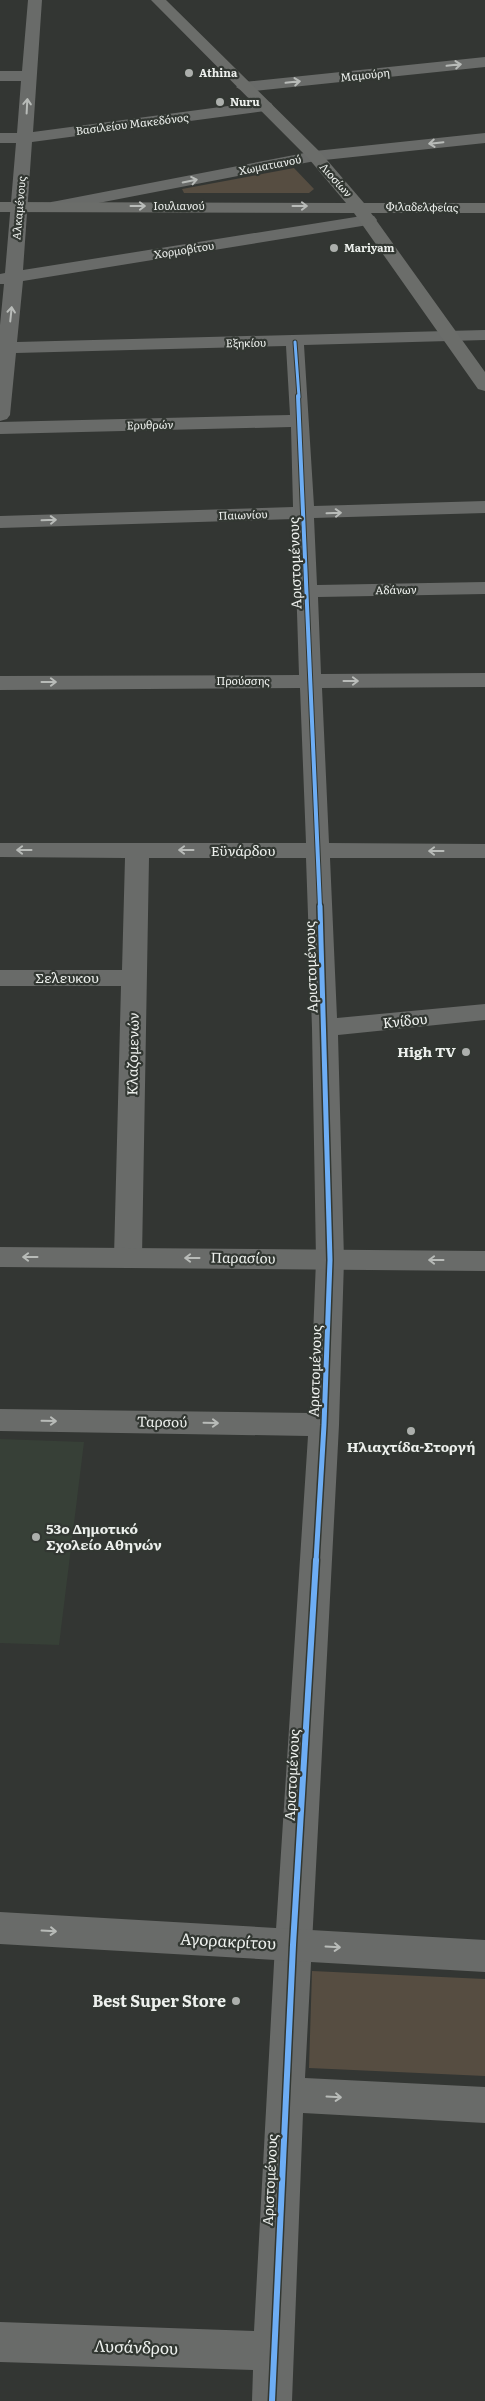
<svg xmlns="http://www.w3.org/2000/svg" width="485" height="2401" font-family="Literata,serif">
<rect width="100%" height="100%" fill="#333633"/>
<!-- built -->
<path fill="#374037" d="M0,1439L84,1442L59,1645L0,1643Z"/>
<!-- green -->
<path fill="#564d41" d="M294,168L314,189L309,193H184L182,189Z
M312,1971L485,1979V2076L309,2068Z"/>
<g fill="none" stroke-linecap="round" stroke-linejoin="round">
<!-- minor -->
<path fill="#696b69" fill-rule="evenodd" d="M28,0H42L33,132L265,101L271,103L273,106L271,109L265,111L32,142L23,270L368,215L374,216L377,220L374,224L368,225L23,281L17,342L485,330V340L304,345L314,506L485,501V513L314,518L317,585L485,582V594L318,597L321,674L485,673V687L322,688L329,843L485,844V858H330L337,1018L485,1004V1020L338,1035L344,1260L339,1425L305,2078L485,2087V2123L303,2113L292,2401H252L253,2370L0,2362V2322L254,2331L275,1945L308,1436L0,1431V1409L310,1413L316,1260L312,1028L306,858H149L142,1257L138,1264L128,1267L118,1264L114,1257L121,986H0V970H122L125,858L0,857V843H306L300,688L0,690V676L299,675L294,519L0,528V516L293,507L291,427L0,434V422L290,415L286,346L16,353L10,415L7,419L0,421V325L4,284H0V274L5,273L16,143H0V133H17L21,81H0V71H22Z
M485,57V67L244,92L236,87L244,82Z
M485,133V143L315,161L57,211L51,210L49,206L51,202L57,201L315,151Z"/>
<!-- tertiary -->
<path fill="#696b69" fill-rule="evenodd" d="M0,1247L485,1251V1271L0,1267Z
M0,1912L485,1940V1972L0,1944Z"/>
<!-- secondary -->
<path fill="#6b6d6a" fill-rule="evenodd" d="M151,0H166L321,153L364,203H485V213H371L485,372V391L478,389L354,213L0,212V202L346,203L309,159Z"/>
<!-- cycleway-far3 casing -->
<g stroke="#323732" stroke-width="5">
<path id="cycleway-far3" d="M295,342L299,397"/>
</g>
<!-- cycleway-far2 casing -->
<g stroke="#323732" stroke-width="6">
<path id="cycleway-far2" d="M298,396L320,907"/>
</g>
<!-- cycleway-far1 casing -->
<g stroke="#323732" stroke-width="8">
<path id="cycleway-far1" d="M316,1561L324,1425L330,1260L320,906"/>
</g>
<!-- cycleway casing -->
<g stroke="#323732" stroke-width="9">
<path id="cycleway" d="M272,2401L293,1945L316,1560"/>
</g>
<!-- cycleway-far3 -->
<use href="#cycleway-far3" stroke="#6dadf4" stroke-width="3"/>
<!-- cycleway-far2 -->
<use href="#cycleway-far2" stroke="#6dadf4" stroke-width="4"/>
<!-- cycleway-far1 -->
<use href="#cycleway-far1" stroke="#6dadf4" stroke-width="5"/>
<!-- cycleway -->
<use href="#cycleway" stroke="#6dadf4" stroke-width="6"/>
</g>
<!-- one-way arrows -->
<defs><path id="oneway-shaft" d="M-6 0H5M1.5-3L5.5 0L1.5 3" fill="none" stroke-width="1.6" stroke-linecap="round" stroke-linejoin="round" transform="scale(1.25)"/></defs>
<g stroke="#b8bbb8">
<use href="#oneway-shaft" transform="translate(454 65) rotate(-6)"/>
<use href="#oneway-shaft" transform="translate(293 82) rotate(-6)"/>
<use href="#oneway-shaft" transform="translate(27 106) rotate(-87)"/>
<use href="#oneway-shaft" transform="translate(436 143) rotate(174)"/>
<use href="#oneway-shaft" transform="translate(190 181) rotate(-11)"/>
<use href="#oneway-shaft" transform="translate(11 314) rotate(-84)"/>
<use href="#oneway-shaft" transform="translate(334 513) rotate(-2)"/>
<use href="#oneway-shaft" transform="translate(49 520) rotate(-2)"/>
<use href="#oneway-shaft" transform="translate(351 681)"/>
<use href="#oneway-shaft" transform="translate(49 682)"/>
<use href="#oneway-shaft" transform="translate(24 850) rotate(180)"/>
<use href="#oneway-shaft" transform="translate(186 850) rotate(-180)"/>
<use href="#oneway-shaft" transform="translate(436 851) rotate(180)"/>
<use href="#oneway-shaft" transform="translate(30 1257) rotate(-180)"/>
<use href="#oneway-shaft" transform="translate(192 1258) rotate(-180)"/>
<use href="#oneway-shaft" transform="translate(436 1260) rotate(-180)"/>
<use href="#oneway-shaft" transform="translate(49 1421) rotate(1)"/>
<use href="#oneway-shaft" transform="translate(211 1423) rotate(1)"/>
<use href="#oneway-shaft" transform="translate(49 1931) rotate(3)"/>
<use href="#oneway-shaft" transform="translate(333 1947) rotate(3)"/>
<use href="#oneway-shaft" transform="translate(334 2097) rotate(3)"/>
</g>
<g stroke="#b9bcb9">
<use href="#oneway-shaft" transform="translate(138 206)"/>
<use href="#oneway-shaft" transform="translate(300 206)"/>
</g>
<!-- markers -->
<g fill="#acafac" stroke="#323732" stroke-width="2">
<circle cx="189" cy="73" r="5"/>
<circle cx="220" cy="102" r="5"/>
<circle cx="334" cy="248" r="5"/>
<circle cx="466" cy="1052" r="5"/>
<circle cx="411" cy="1431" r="5"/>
<circle cx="36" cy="1537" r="5"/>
<circle cx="236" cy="2001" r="5"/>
</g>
<g text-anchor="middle" stroke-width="4.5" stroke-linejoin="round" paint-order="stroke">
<!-- far-poi labels -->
<g font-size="11" font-weight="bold" fill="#edf0ed" stroke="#323732" text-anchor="start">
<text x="199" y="77">Athina</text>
<text x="230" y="106">Nuru</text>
<text x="344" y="252">Mariyam</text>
</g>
<!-- far-street labels -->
<g font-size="11" fill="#edf0ed" stroke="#323732">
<text transform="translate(365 75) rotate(-6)" y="4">Μαμούρη</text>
<text transform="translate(132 124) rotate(-7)" y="4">Βασιλείου Μακεδόνος</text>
<text transform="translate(270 165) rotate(-11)" y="4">Χωματιανού</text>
<text transform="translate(336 180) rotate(48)" y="4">Λιοσίων</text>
<text x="179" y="210">Ιουλιανού</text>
<text transform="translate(422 207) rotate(1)" y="4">Φιλαδελφείας</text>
<text transform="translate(19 208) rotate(-85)" y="4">Αλκαμένους</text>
<text transform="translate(184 250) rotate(-9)" y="4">Χορμοβίτου</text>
<text transform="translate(246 343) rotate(-1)" y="4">Εξηκίου</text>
<text transform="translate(150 425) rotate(-1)" y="4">Ερυθρών</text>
<text transform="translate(243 515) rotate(-2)" y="4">Παιωνίου</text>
<text transform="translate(396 590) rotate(-1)" y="4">Αδάνων</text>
<text x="243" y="685">Προύσσης</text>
</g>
<!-- street labels -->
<g font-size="14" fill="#edf0ed" stroke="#323732">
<text transform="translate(295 563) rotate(-92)" y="5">Αριστομένους</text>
<text x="243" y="856">Εϋνάρδου</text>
<text transform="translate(311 967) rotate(-92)" y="5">Αριστομένους</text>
<text x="67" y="983">Σελευκου</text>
<text transform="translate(405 1021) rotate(-6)" y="5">Κνίδου</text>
<text transform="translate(133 1054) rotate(-89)" y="5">Κλαζομενών</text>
<text transform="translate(243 1258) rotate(1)" y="5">Παρασίου</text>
<text transform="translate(315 1371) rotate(-88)" y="5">Αριστομένους</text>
<text transform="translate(162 1422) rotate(1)" y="5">Ταρσού</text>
<text transform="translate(292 1775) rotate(-87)" y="5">Αριστομένους</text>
<text transform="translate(270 2180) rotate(-87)" y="5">Αριστομένους</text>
</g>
<!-- poi labels -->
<g font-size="14" font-weight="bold" fill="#edf0ed" stroke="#323732" text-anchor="end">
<text x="456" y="1057">High TV</text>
<text x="411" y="1452" text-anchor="middle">Ηλιαχτίδα-Στοργή</text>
<text x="46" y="1534" text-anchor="start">53ο Δημοτικό<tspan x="46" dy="16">Σχολείο Αθηνών</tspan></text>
</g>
<!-- near-street labels -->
<g font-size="16" fill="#edf0ed" stroke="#323732">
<text transform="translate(228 1941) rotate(3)" y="6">Αγορακρίτου</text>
<text transform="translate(136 2347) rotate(2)" y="6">Λυσάνδρου</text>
</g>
<!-- near-poi labels -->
<g font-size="16" font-weight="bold" fill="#edf0ed" stroke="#323732" text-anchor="end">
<text x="226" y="2007">Best Super Store</text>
</g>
</g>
</svg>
